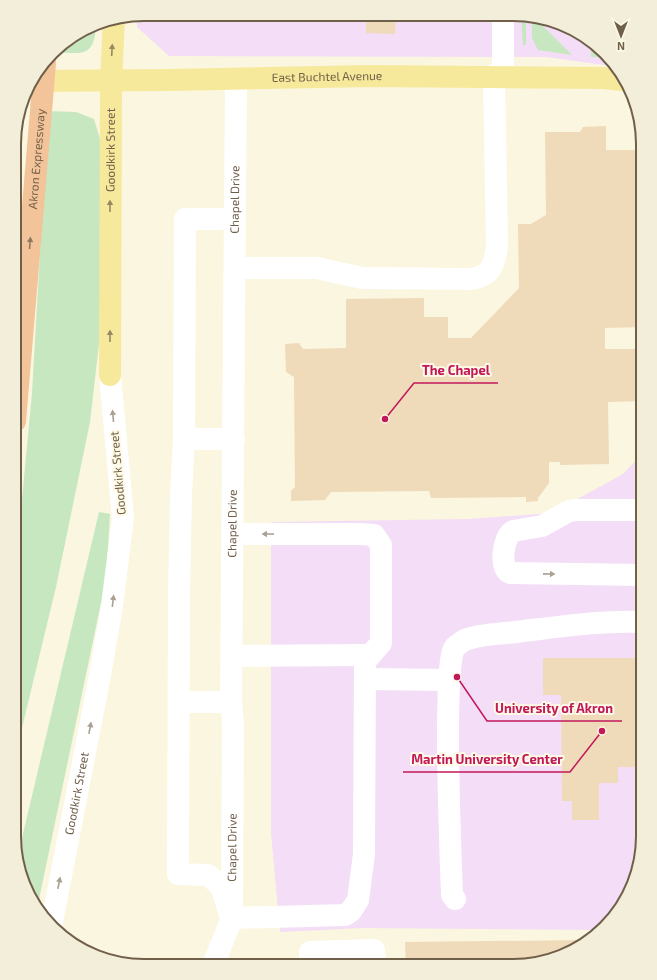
<svg xmlns="http://www.w3.org/2000/svg" width="657" height="980" font-family="'Exo 2',sans-serif">
<rect width="100%" height="100%" fill="#fbf6e0"/>
<!-- education -->
<path fill="#f3ddf7" d="M144,14L530,15L592,41L611,66L546,57L169,56L137,27V15Z
M643,453V845L621,908L602,930L363,928L280,932L271,833V522L468,519L552,513L623,474Z"/>
<!-- green -->
<path fill="#c7e7c0" d="M521,15H526V45H523Z
M532,16L534,17L572,55L538,50L532,38Z
M96,25C94,59 82,53 54,52L58,46Z
M591,40L592,41L605,57H591Z
M48,111L76,112L94,119L103,149L99,344L90,422L56,587L14,761V584L32,393Z
M99,512L110,514L106,579L38,904L24,886L18,855Z"/>
<!-- building -->
<path fill="#efdab9" d="M366,15H396L395,34L366,33Z
M606,126V150H643V327L605,328V349H643V401L608,402L609,464L560,465V462H549V483L538,498V501L526,502V497L431,498L429,491L331,492L325,500L291,501V491L295,487L294,377L286,372L285,344L299,343L303,349L346,348V299L424,298V317H448V338H471L519,288L518,224H531L546,215L545,132H580L583,127Z
M543,658H643V767H618V783H599V820H572V801H562L561,695H543Z
M589,940L563,956L513,966H406L405,942Z"/>
<g fill="none" stroke-linecap="round" stroke-linejoin="round">
<!-- minor -->
<g stroke="#fff" stroke-width="22">
<path d="M503,15V75"/>
<path d="M235,268H317L362,278L471,279C491,276 494,266 497,247L494,75"/>
<path d="M184,439H234"/>
<path d="M233,534H360L374,535L381,545V643L367,659L365,664L364,854L358,900L351,911L345,915L231,918L221,886L208,875L178,874L179,594L181,494L184,439L185,219H235"/>
<path d="M643,575L510,573C499,569 503,536 513,531L542,526L569,511L577,510H643"/>
<path d="M232,656L369,655"/>
<path d="M365,679L449,680"/>
<path d="M179,702H231"/>
<path d="M455,899L452,895C451,864 442,660 455,647C458,645 462,641 465,640C480,634 499,634 516,632C558,627 601,620 643,622"/>
<path id="s1" d="M52,922L101,670L112,606L123,518L110,375"/>
<path id="s2" d="M213,965L230,923L232,907L233,722L231,702L236,79"/>
<path d="M310,965V952L374,950L375,966"/>
</g>
<!-- major -->
<g stroke="#f7e99b" stroke-width="22">
<path id="s3" d="M31,81L170,80L371,76L603,78L622,80"/>
<path id="s4" d="M110,375L111,81L114,19"/>
</g>
<!-- highway -->
<path stroke="#f3c499" stroke-width="22" id="s5" d="M15,421L45,63"/>
</g>
<!-- one-way arrows -->
<defs><path id="oneway-solid" d="M-6-.8H1V-3.2L6.5 0L1 3.2V.8H-6Z"/></defs>
<g fill="#988862">
<use href="#oneway-solid" transform="translate(112 50) rotate(-87)"/>
<use href="#oneway-solid" transform="translate(110 206) rotate(-90)"/>
<use href="#oneway-solid" transform="translate(110 336) rotate(-90)"/>
</g>
<use fill="#91785d" href="#oneway-solid" transform="translate(30 243) rotate(-85)"/>
<g fill="#a99f92">
<use href="#oneway-solid" transform="translate(113 416) rotate(-95)"/>
<use href="#oneway-solid" transform="translate(268 534) rotate(180)"/>
<use href="#oneway-solid" transform="translate(549 574) rotate(1)"/>
<use href="#oneway-solid" transform="translate(113 601) rotate(-83)"/>
<use href="#oneway-solid" transform="translate(90 728) rotate(-79)"/>
<use href="#oneway-solid" transform="translate(59 883) rotate(-79)"/>
</g>
<g text-anchor="middle" stroke-width="4" stroke-linejoin="round" paint-order="stroke">
<!-- street labels -->
<g font-size="12" fill="#705f49" stroke="#fefae6">
<text dy="4" stroke="none"><textPath href="#s3" startOffset="296">East Buchtel Avenue</textPath></text>
<text dy="4" stroke="none"><textPath href="#s4" startOffset="225">Goodkirk Street</textPath></text>
<text dy="4" stroke="none"><textPath href="#s5" startOffset="263">Akron Expressway</textPath></text>
<text dy="4" stroke="none"><textPath href="#s2" startOffset="769">Chapel Drive</textPath></text>
<text transform="translate(118 473) rotate(-95)" y="4">Goodkirk Street</text>
<text dy="4" stroke="none"><textPath href="#s2" startOffset="445">Chapel Drive</textPath></text>
<text dy="4" stroke="none"><textPath href="#s1" startOffset="131">Goodkirk Street</textPath></text>
<text dy="4" stroke="none"><textPath href="#s2" startOffset="121">Chapel Drive</textPath></text>
</g>
</g>
<!-- crop -->
<path d="M0 0H657V980H0ZM144 21H513A123 123 0 0 1 636 144V836A123 123 0 0 1 513 959H144A123 123 0 0 1 21 836V144A123 123 0 0 1 144 21Z" fill="#f3eed9" fill-rule="evenodd"/>
<path fill="none" stroke="#705f49" stroke-width="2" d="M144 21H513A123 123 0 0 1 636 144V836A123 123 0 0 1 513 959H144A123 123 0 0 1 21 836V144A123 123 0 0 1 144 21Z"/>
<!-- callouts -->
<path fill="none" stroke="#c2185b" stroke-width="1.5" d="M385 419L414 383H498M457 677L487 721H622M602 731L570 772H403"/>
<g fill="#c2185b" stroke="#fefae6" stroke-width="1.5">
<circle cx="385" cy="419" r="4"/>
<circle cx="457" cy="677" r="4"/>
<circle cx="602" cy="731" r="4"/>
</g>
<g font-size="13" text-anchor="middle" font-weight="bold" fill="#c2185b" stroke="#fefae6" stroke-width="4" stroke-linejoin="round" paint-order="stroke">
<text x="456" y="375">The Chapel</text>
<text x="554" y="713">University of Akron</text>
<text x="487" y="764">Martin University Center</text>
</g>
<!-- north arrow -->
<g transform="translate(621 36) rotate(180)" stroke="#fefae6" stroke-width="3" paint-order="stroke">
<path d="M0-3L7 15L0 10L-7 15Z" fill="#705f49"/>
<text y="-6" font-size="11" font-weight="bold" text-anchor="middle" fill="#705f49">N</text>
</g>
</svg>
